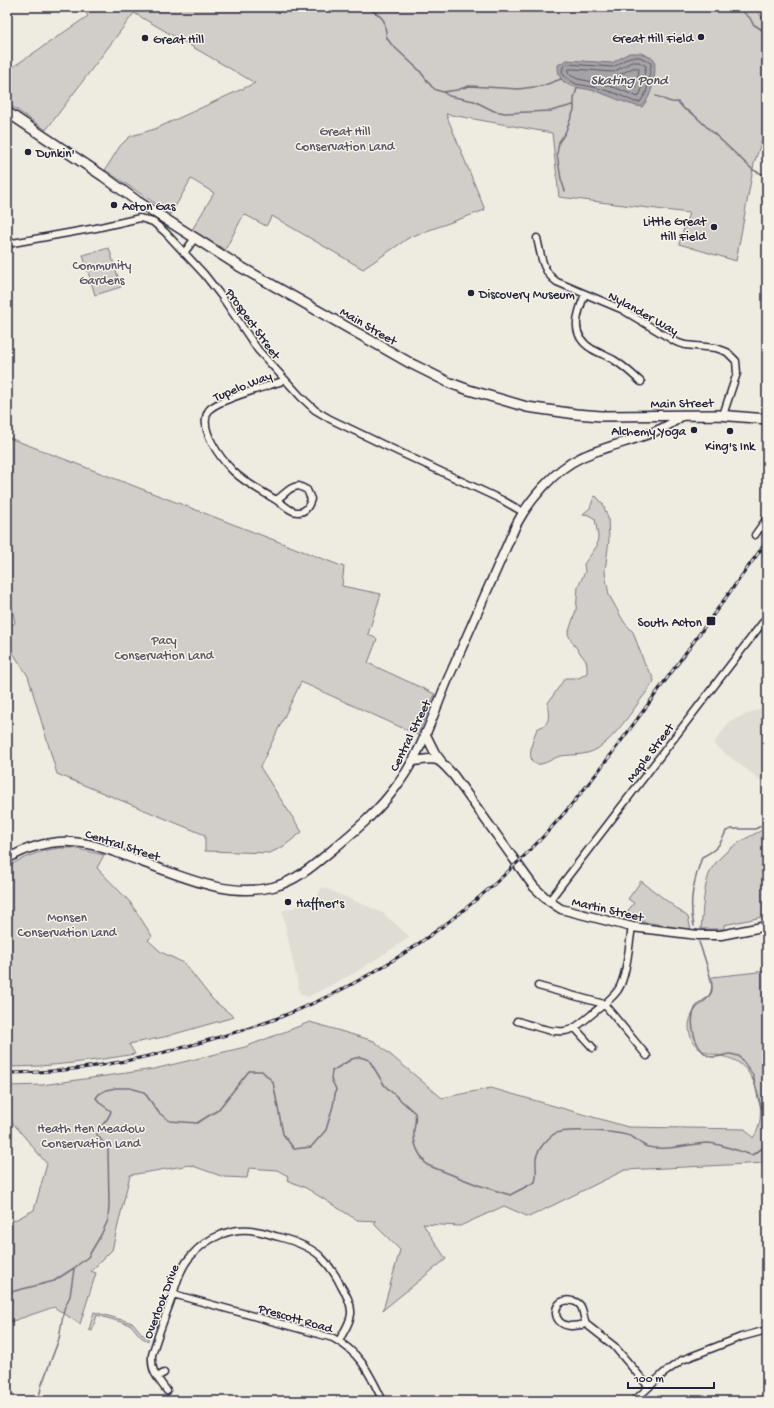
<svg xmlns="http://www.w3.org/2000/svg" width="774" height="1408" font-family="'Gochi Hand',sans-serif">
<rect width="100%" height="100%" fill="#eeebe1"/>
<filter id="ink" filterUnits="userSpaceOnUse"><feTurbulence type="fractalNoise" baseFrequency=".025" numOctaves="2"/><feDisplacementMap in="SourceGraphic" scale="8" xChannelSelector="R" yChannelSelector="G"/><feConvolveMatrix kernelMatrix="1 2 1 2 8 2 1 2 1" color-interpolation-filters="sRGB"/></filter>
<g filter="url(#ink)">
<!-- built -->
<path fill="#dfdcd4" d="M767,706V785L713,744L730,721Z
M322,887L383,913L410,937L358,971L308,997L300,994L282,911L315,901Z"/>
<!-- green -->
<path fill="#d1cdc9" stroke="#7a7882" d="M82,7H755L767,25V125L754,164L736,261L679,244L689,213L559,197L552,133L446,114L485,210L410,237L363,269L272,216L266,226L244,214L225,250L192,230L214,193L191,179L171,214L105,170L120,146L127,139L131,136L155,129L255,83L134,13L46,130L7,103V71L88,16Z
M109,248L121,287L95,295L83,255Z
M7,437L344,567L342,586L381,594L368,634L377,639L368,663L435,694L418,735L301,682L260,767L302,832L284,846L270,853L205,851V835L57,774L28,676L7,644V627L15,623L7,579Z
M596,496L603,504L608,518L609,540L605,571L606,579L609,595L624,622L633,632L645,665L653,677L654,681C651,686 648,690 645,694C631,712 616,737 597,749C585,756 574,754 561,756C554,757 548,763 541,764C523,767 533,738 537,729C539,728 541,727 543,726C552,721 547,711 548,703L565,678H579L587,673V665L586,661L572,642L568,634L576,610L578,587L585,572L584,564L597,546L598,536L595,519L589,515L583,514L590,508L594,497Z
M767,828V916L724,925V929H701C703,912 703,883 712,868C724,849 747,837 767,828Z
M59,848H73L104,855L97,868L130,902L152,936L148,940L161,952L184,963L213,1000L234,1017L164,1037L129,1044L135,1054C93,1061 50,1067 7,1067V867C24,857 39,851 59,848Z
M641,881L688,917L691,930L622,918L634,903L628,899Z
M767,971V1163L625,1170L529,1217L504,1206L460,1226L423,1224L446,1259L383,1310L400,1250L374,1224L376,1221L357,1220L306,1188L287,1180L288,1176L277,1170L249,1168L247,1178L224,1177L190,1165L130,1175L112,1250L91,1271L96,1273L80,1324L54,1307L7,1323V1224L34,1210L47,1164L7,1116V1086L42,1085L154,1069L245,1047L310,1022L374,1041L442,1098L491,1088L628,1127L745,1129L753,1138C768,1119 759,1077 739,1063C723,1051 696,1060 690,1034C687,1023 691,1013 699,1006C702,1003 706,1001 708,998C712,991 712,984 712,977Z
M94,1312L133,1323L142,1334L148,1338V1341L141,1337L131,1325L97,1315L92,1331L89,1330Z"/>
<!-- water -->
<path fill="#a6a3a6" stroke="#716f7b" d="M629,53H641L654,59C657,72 652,97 642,107C624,104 608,94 591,90C582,88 572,88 564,82C559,78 558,72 558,65L567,60L612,63Z"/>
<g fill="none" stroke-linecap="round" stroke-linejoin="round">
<!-- shore -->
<path stroke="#575666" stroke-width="1" d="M630,57H640L651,63V66L646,93L640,102H635L615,93L593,87L576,84L565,77L562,72L563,67L567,64L613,67Z
M632,62H639L646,66L641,92L638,97L616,88L594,82L578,79L570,75L568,72L569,69H574L613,72Z
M633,68H638L639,70L635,89L614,81V78Z"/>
<!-- stream -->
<path stroke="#716f7b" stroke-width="1.5" d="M367,7L380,16L384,21L387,38L391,44L419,70L432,87L436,90L443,92L457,90L469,86L518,89L542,86L561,79
M744,13L750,18L753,24L767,33
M443,92L449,96L474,101L494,111L505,113L551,111L573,105
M656,96C664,98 669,104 678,102L684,109L693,114L753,170L767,176
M565,191L561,179L557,154L559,142L565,133L574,110V98L577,88
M694,926C688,901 694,881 702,857C716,850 720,846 726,831L732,829H755L767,823
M699,942C703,953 712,978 712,989C712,997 701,1001 696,1007C687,1021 695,1053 712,1057C719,1058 724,1054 730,1054C733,1054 736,1056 739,1056L753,1075L759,1101L767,1120
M7,1293L54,1281L74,1268L88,1257L101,1235L108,1220L109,1205L108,1148L97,1135C100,1125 109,1120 111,1111L101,1104L96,1098L99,1094L106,1090L116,1088H130L144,1092L159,1113L170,1121L197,1123L218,1110L249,1071H262L273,1082L283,1134L294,1149L311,1147L326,1130L333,1106L336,1089L331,1079L332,1071L352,1059L360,1057L369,1060L385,1086L415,1113C417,1121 413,1128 414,1136C414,1146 421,1158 427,1165L478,1185L510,1195L535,1182C538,1174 535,1166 536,1158C538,1149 547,1139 554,1134C566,1128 620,1131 632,1137C638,1140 641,1145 648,1147C668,1151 688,1144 708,1143C717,1143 742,1152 752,1155L766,1146L767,1143
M38,1401L42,1384L59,1339L64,1309L70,1296L74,1269"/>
<!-- minor casing -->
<g stroke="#22223b" stroke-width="9">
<path id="minor" d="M537,238C541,255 542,272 557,282L621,309L676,342L685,345L716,348L727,352L736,361L737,373L723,415
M7,244L96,228L140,218L153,222L165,232L204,274L222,297L258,350L301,397L315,410L330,419L382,444L502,500L523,512
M184,253L195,238
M585,294C577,314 569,335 592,349C599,353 607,356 614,360C624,366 632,374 641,382
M276,500C286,494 288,487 299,486L307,490L311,499C309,506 306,513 297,512C290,512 285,505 279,502C264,492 246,484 233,471C221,459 197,428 209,410C217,400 265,387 280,382L283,379
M755,535L767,518
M549,901L767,617
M538,986L604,1004
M604,1004L647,1056
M517,1021C532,1025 550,1033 565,1031C575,1030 583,1021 591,1015C600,1007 611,1000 618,990C627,976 629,944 632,927
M575,1028L593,1048
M173,1294L333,1338C361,1353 369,1373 383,1401
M586,1324C583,1318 584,1310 580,1305C578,1303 574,1301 572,1301C553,1296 549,1324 570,1326C575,1326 581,1325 586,1324L614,1346L649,1387
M157,1377L164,1373
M167,1391C157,1377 151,1373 152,1355C157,1337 164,1320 170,1303C176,1287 179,1269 191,1256C206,1238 232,1226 256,1231C264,1232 271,1235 279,1237C294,1241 309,1246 320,1256C328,1264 336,1275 341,1286C346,1294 352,1304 351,1314C350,1324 343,1332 339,1341
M634,1401L664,1373L682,1360L741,1337L767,1330"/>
</g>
<!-- tertiary casing -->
<g stroke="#22223b" stroke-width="11">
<path id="tertiary" d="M425,733L435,753L441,761
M413,761C439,758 436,756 454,776L534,887L549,901L561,909L632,927L698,935H721L767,926
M7,859C17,853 26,849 37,846C76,834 106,849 142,862C184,877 227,898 273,887C296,881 313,866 331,851C355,831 380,810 398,784C421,753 433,715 448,679C470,628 493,577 516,525C528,502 555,469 580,458C613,442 654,439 683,415"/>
</g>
<!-- secondary casing -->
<g stroke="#22223b" stroke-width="12">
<path id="secondary" d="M7,112L103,176L137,201L239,266L410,363L450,383L469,390L527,407L576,414L601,416L718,415L767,419"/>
</g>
<!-- minor -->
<use href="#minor" stroke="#f7f3e8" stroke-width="6"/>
<!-- tertiary -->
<use href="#tertiary" stroke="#f7f3e8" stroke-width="8"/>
<!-- secondary -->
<use href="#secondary" stroke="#f7f3e8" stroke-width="9"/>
<!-- rail casing -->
<g stroke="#22223b" stroke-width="3">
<path id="rail" d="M7,1073C76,1073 143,1060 209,1040C234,1033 259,1026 283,1016C380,978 468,915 539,841C581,797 616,748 652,699C690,646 729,594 767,541"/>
</g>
<!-- rail -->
<use href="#rail" stroke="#f7f3e8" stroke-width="1.5" stroke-dasharray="4.5" stroke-linecap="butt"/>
</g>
</g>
<!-- markers -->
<g fill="#22223b" stroke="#f7f3e8" stroke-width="1.5">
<circle cx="701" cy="37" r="4"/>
<circle cx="145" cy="38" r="4"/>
<circle cx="28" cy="152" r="4"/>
<circle cx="114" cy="205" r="4"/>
<circle cx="714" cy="227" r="4"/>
<circle cx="471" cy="293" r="4"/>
<circle cx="694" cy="430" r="4"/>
<circle cx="730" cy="431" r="4"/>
<rect x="706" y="616" width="10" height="10" rx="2"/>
<circle cx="288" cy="902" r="4"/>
</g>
<g text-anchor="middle" stroke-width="3" stroke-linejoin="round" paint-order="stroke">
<!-- poi labels -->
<g font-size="13" fill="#22223b" stroke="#f7f3e8" text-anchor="start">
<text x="693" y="42" text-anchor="end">Great Hill Field</text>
<text x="153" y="43">Great Hill</text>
<text x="36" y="157">Dunkin'</text>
<text x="122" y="210">Acton Gas</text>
<text x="706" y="225" text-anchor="end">Little Great<tspan x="706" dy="15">Hill Field</tspan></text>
<text x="479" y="298">Discovery Museum</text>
<text x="686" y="435" text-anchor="end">Alchemy Yoga</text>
<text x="730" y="450" text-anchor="middle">King's Ink</text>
<text x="702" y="626" text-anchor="end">South Acton</text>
<text x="296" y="907">Haffner's</text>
</g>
<!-- park labels -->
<g font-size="13" fill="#575566" stroke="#f7f3e8">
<text x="345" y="135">Great Hill<tspan x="345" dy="15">Conservation Land</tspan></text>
<text x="102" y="269">Community<tspan x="102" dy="15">Gardens</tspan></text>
<text x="164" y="644">Pacy<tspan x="164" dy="15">Conservation Land</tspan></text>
<text x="67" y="921">Monsen<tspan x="67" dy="15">Conservation Land</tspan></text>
<text x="91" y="1132">Heath Hen Meadow<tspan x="91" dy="15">Conservation Land</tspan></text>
</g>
<!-- street labels -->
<g font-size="13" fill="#22223b" stroke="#f7f3e8">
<text transform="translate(644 312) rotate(29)" y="5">Nylander Way</text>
<text transform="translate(254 323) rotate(54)" y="5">Prospect Street</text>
<text transform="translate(369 325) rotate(30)" y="5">Main Street</text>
<text transform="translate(242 385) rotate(-22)" y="5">Tupelo Way</text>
<text transform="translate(682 402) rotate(-1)" y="5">Main Street</text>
<text transform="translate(409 735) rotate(-64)" y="5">Central Street</text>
<text transform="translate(649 752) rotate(-53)" y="5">Maple Street</text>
<text transform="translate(123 844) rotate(18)" y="5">Central Street</text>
<text transform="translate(608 908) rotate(13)" y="5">Martin Street</text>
<text transform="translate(160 1301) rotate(-69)" y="5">Overlook Drive</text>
<text transform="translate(296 1317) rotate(16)" y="5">Prescott Road</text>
</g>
<!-- water labels -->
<g font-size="14" font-style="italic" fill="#504f60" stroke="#f7f3e8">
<text x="629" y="84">Skating Pond</text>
</g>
</g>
<!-- margin -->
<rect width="774" height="1408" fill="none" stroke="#f7f3e8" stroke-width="24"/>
<rect x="12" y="12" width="750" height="1384" fill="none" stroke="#22223b" stroke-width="1.5" filter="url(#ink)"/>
<!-- scale -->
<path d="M628 1382v6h86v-6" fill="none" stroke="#22223b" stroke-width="2"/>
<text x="634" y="1382" font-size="12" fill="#22223b" stroke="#f7f3e8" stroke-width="3" paint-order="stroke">100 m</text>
</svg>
